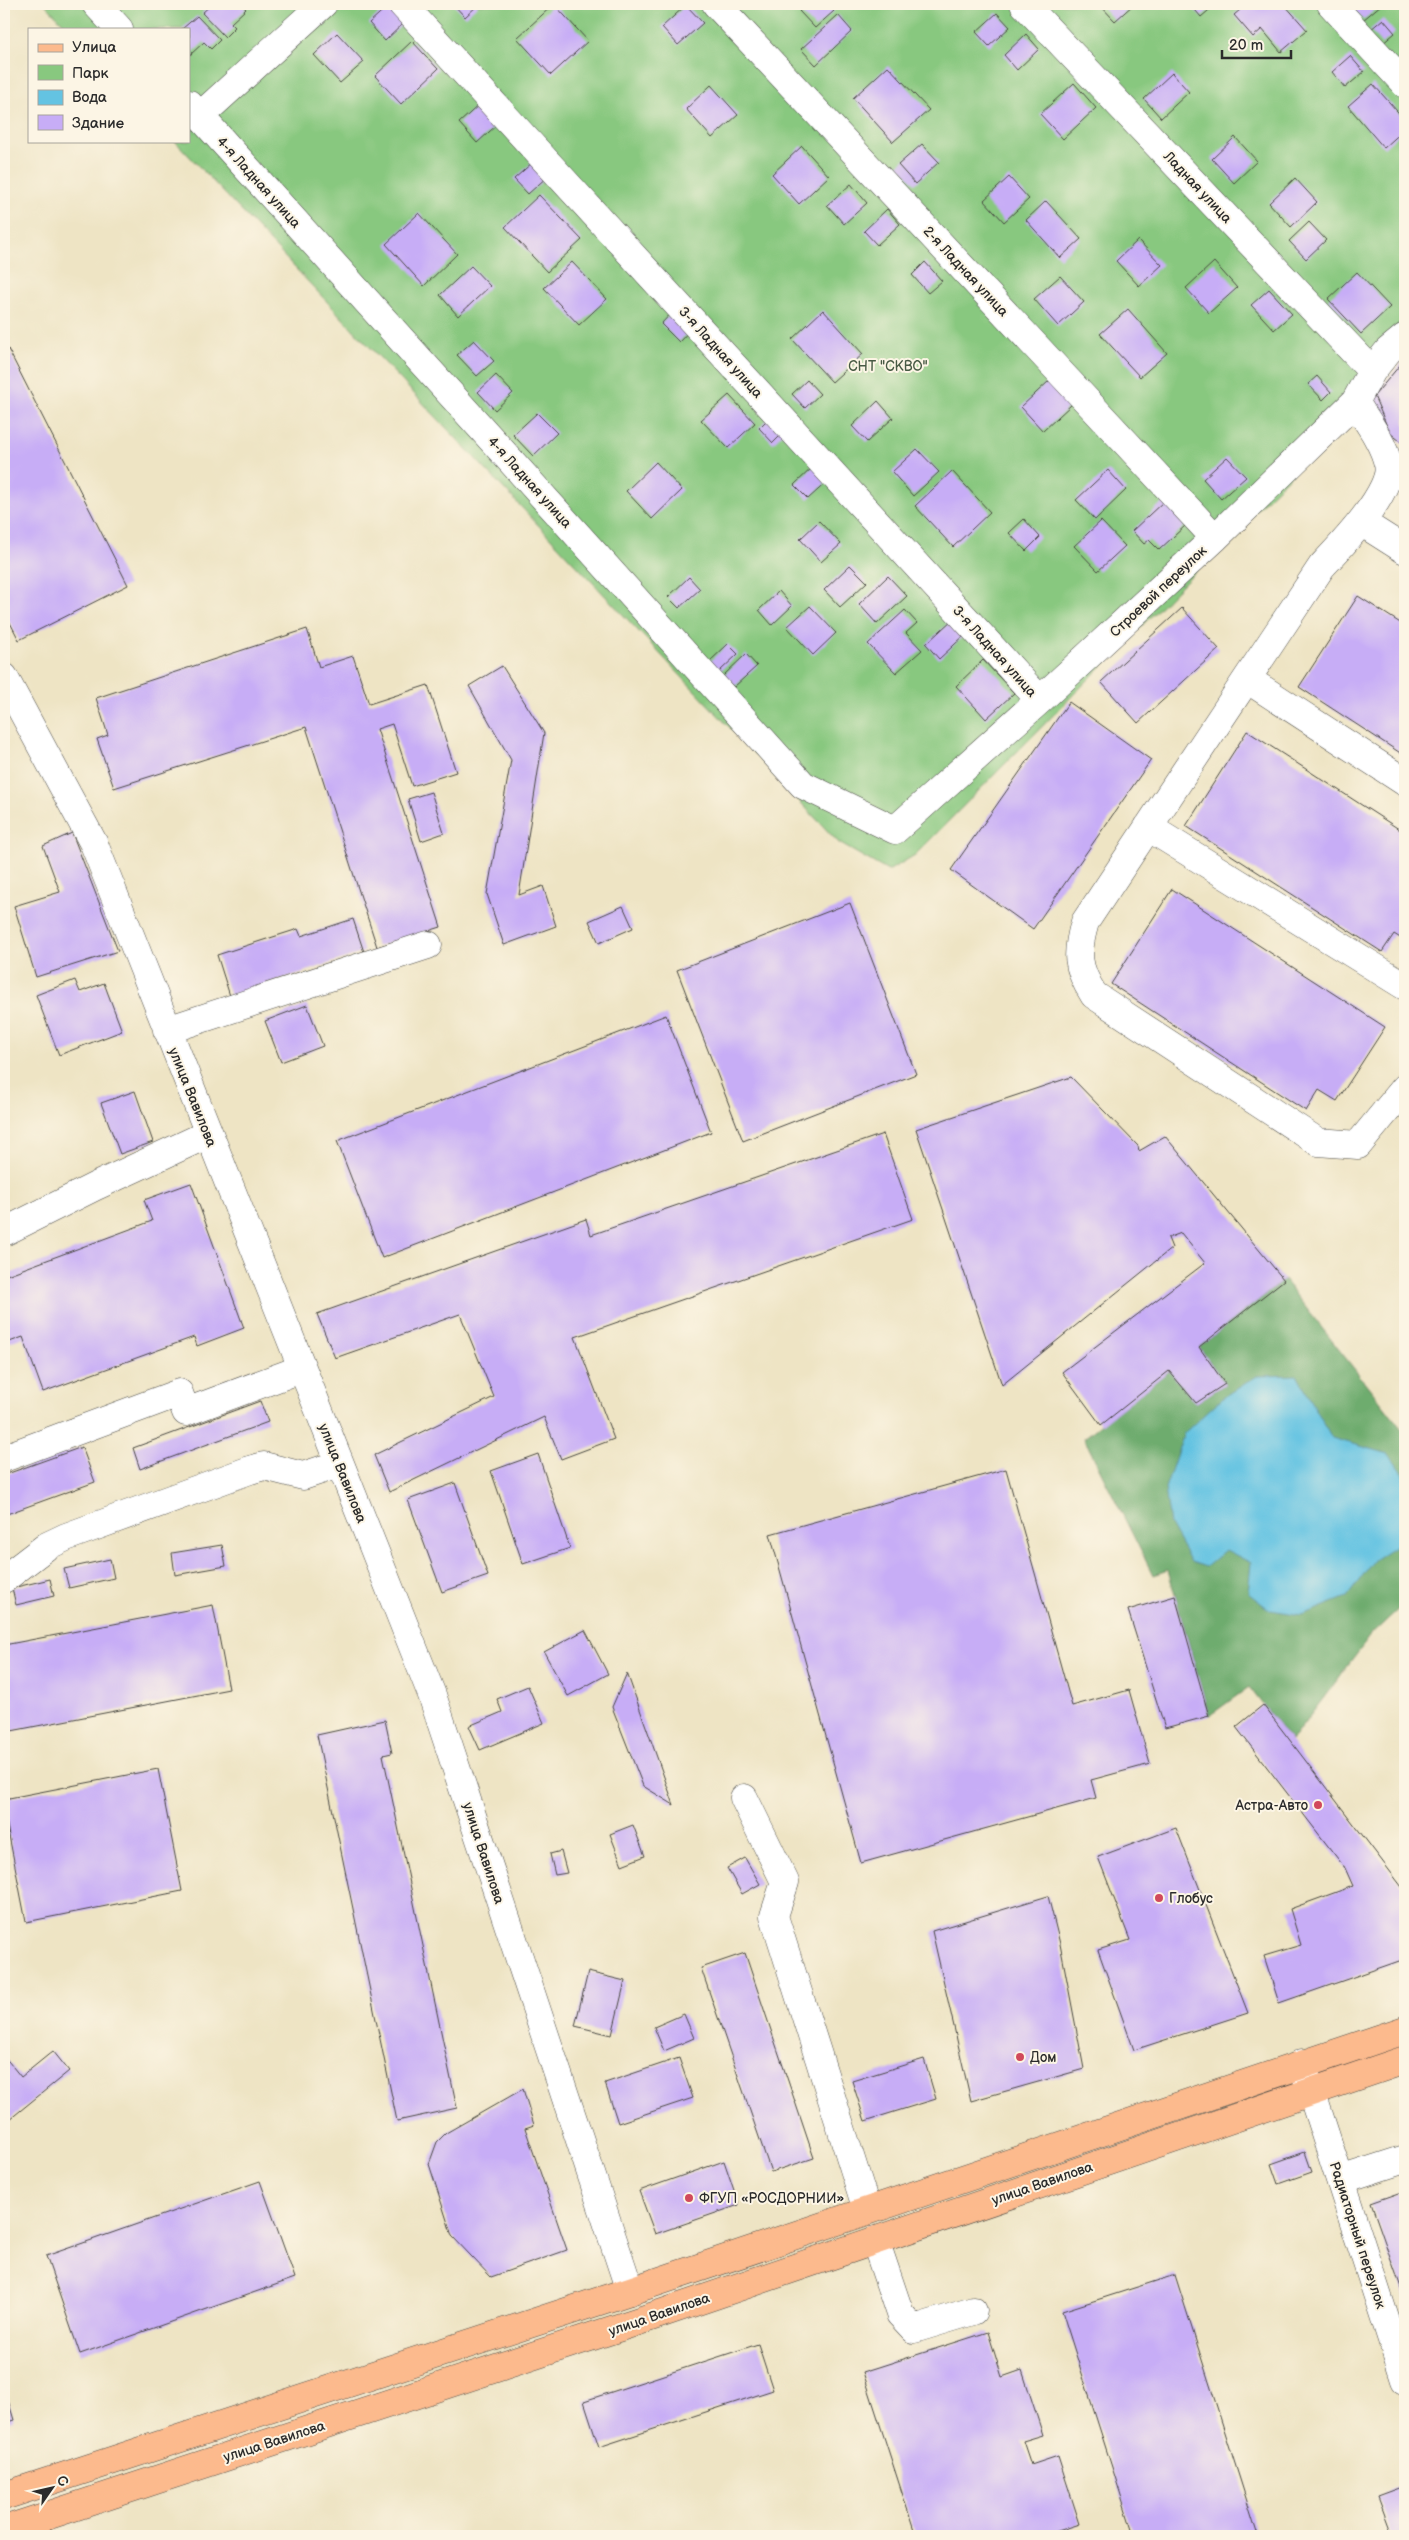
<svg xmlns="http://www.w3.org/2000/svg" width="1409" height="2540" font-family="'Balsamiq Sans',sans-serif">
<rect width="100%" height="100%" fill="#fcf5e5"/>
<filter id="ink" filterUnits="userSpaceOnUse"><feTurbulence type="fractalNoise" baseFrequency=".02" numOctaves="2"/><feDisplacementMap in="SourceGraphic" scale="10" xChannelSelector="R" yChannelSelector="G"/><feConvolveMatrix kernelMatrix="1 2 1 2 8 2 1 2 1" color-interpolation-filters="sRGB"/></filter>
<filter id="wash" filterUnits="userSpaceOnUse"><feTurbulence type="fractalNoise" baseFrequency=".0096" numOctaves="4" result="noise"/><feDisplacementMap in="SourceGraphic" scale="20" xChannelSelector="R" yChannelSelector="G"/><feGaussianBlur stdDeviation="1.12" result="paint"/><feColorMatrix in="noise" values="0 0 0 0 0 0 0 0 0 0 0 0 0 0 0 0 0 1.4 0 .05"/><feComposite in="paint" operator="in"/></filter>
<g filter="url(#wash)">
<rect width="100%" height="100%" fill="#eee4c4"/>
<!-- green -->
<path fill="#88c87f" stroke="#5a7a55" d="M45,4H1405V341L1354,411L915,855L888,871L839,843L175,141H189V29H69Z"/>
<!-- forest -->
<path fill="#6eac6e" stroke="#4c6c4c" d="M1284,1280L1405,1433V1603L1372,1634L1291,1741L1249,1687L1209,1716L1168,1570L1153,1575L1084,1438L1169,1371L1196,1403L1225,1384L1199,1347Z"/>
<!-- water -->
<path fill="#64c3e2" stroke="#487786" d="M1297,1375L1332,1438L1389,1454L1405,1477V1536L1401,1542L1374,1560L1347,1597L1302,1615L1270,1610L1248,1593L1251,1563L1226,1550L1206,1567L1191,1562L1170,1525L1165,1488L1184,1433L1221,1399L1257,1376Z"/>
<g id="blocks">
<!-- building -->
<path fill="#c7adf6" d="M212,4H241L246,9L231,23L235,27L225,37L202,13Z
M390,4L406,21L385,41L369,23Z
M453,4H477L478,5L465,17Z
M554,4L588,41L551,75L517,38Z
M807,4H828L834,11L815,28L799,11Z
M1099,4H1134L1115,21Z
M1190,4H1216L1201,17Z
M1247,4H1284L1307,30L1281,52L1262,29L1253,37L1234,15Z
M1349,4H1382L1363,20Z
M686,5L703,23L678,45L662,27Z
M997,13L1010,27L989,46L976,32Z
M838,15L852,31L816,65L801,49Z
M197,16L220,40L211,49L204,42L190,55L189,29H182Z
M1383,19L1395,33L1382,44L1370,30Z
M337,33L364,62L340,83L314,55Z
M1026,34L1039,49L1017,70L1004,55Z
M412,41L438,69L401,104L375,76Z
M1350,56L1364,72L1345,88L1332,72Z
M888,66L929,110L893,142L853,98Z
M1172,73L1189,92L1161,118L1144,99Z
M1074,83L1096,108L1063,139L1040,114Z
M1373,84L1405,120V129L1384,148L1348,106Z
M711,85L738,115L712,138L686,109Z
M481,103L500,122L477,143L459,123Z
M1235,137L1257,161L1234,183L1212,159Z
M922,144L939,162L915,184L898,165Z
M802,146L829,176L799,204L772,174Z
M534,161L548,176L528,194L514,179Z
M1009,177L1029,199L1004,222L984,200Z
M1295,178L1317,202L1291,227L1269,203Z
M851,184L867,203L844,224L827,205Z
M539,195L582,240L547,272L505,227Z
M1046,201L1081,239L1060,258L1026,220Z
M887,209L900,224L877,245L864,231Z
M419,213L457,254L424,286L386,244Z
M1309,222L1326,240L1306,259L1289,241Z
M1138,240L1162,265L1139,286L1116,261Z
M572,262L607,299L579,325L544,288Z
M925,262L942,281L928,293L912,275Z
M1214,262L1237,288L1209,313L1186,288Z
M471,266L490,286L458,316L440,295Z
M1357,272L1390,307L1361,334L1328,299Z
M1060,276L1084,302L1058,326L1034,299Z
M1269,289L1292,314L1274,330L1251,305Z
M675,309L693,327L679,342L661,324Z
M1128,309L1167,353L1140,377L1100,334Z
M823,310L863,354L832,382L792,339Z
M474,340L494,361L477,376L457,355Z
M4,341L128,585L19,640L4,611Z
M1405,359V445L1390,433L1374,396Z
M496,375L513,393L495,410L478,392Z
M1317,376L1331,392L1323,400L1308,384Z
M807,380L820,394L805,408L792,394Z
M1050,380L1072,404L1043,431L1021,407Z
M729,395L755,423L728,448L701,420Z
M878,401L893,418L867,442L852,426Z
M537,413L557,433L533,456L513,435Z
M770,417L784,432L773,443L759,428Z
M917,449L939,472L913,496L892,472Z
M1227,457L1246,477L1221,499L1203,479Z
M656,462L682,490L652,519L626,491Z
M815,465L829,480L808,499L794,485Z
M1108,470L1126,490L1095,520L1076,500Z
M952,471L990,512L953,547L915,506Z
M1164,501L1186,525L1159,550L1149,540L1144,544L1132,531Z
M1024,519L1040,537L1026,551L1009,533Z
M819,521L841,544L821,562L800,539Z
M1101,521L1125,546L1098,571L1074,546Z
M850,565L867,582L840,607L824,590Z
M888,576L907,596L877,624L859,604Z
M689,577L700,589L679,608L668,597Z
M779,591L792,606L772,625L759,610Z
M1358,596L1405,626V756L1299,687Z
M810,606L836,633L813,655L787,627Z
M1182,608L1219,649L1138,723L1101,682Z
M905,610L917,623L906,633L922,650L896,673L868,644Z
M954,618L968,632L939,659L926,644Z
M307,629L319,667L353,656L369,704L428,685L456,772L412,786L392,724L377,729L441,927L377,947L306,727L114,788L97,739L108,735L96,698Z
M728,644L738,654L719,672L709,662Z
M746,654L757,666L734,687L723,676Z
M983,660L1014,693L986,719L956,686Z
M502,666L544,733L519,895L543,886L556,926L504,945L487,894L511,760L469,686Z
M1069,702L1151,760L1033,929L951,870Z
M1247,731L1405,833V941L1394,934L1382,952L1186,826Z
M431,792L444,833L421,841L408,799Z
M72,833L118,951L36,977L14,906L60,892L43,846Z
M1172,889L1385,1027L1337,1101L1319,1090L1306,1111L1111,984Z
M850,903L916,1074L743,1141L677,970Z
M623,906L633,928L599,943L589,921Z
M353,919L364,952L230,996L217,955L298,929L301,936Z
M75,980L80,992L104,983L122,1031L59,1055L36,995Z
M307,1005L323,1046L281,1062L265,1021Z
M666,1015L711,1132L382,1258L337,1141Z
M1071,1077L1138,1146L1139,1151L1165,1136L1284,1280L1199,1347L1225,1384L1196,1403L1169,1371L1101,1425L1062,1372L1205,1263L1181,1233L1168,1238L1172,1248L1002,1385L916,1129Z
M135,1091L153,1142L120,1154L101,1103Z
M883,1134L913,1219L575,1337L614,1439L561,1459L544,1417L389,1492L374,1455L494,1397L460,1314L335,1358L317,1314L586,1219L591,1235Z
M191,1183L244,1328L197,1346L194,1337L43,1392L23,1337L4,1344V1276L152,1221L144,1200Z
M260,1401L268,1422L140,1469L133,1448Z
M82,1447L95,1482L4,1515V1475Z
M538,1454L570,1548L523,1564L491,1471Z
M1006,1469L1072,1706L1129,1690L1150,1764L1091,1780L1096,1798L861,1863L770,1534Z
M455,1483L488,1576L442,1592L408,1500Z
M222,1545L226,1566L175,1575L172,1553Z
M110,1559L114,1578L69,1588L64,1569Z
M50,1579L54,1596L16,1605L12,1588Z
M1175,1596L1209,1716L1165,1728L1128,1610Z
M213,1605L229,1689L6,1732L4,1645Z
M585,1630L608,1674L568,1696L544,1652Z
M627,1673L674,1805L643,1786L612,1707Z
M528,1686L544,1723L480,1750L469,1726L502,1712L497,1699Z
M1263,1705L1405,1891V1959L1279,2003L1264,1956L1301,1945L1290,1909L1353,1886L1345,1868L1236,1727Z
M385,1720L392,1753L383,1755L457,2108L397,2121L317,1735Z
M158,1769L182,1891L26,1922L4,1810V1799Z
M633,1825L645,1856L622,1865L610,1834Z
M1176,1828L1248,2013L1134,2050L1098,1950L1130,1940L1098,1857Z
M561,1851L567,1873L555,1875L550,1854Z
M745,1858L760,1884L742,1894L727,1868Z
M1048,1896L1060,1944L1084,2069L971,2101L932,1931Z
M745,1953L814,2158L771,2172L701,1968Z
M588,1972L625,1981L612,2035L575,2026Z
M684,2014L694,2038L664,2051L654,2027Z
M53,2051L69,2071L4,2124V2056L21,2077Z
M679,2058L693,2098L618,2123L605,2083Z
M924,2059L936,2099L865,2121L852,2081Z
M523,2089L534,2125L525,2128L567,2250L491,2277L452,2236L429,2164L437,2142L446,2133Z
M1305,2152L1312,2172L1278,2184L1271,2164Z
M724,2161L739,2205L655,2234L639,2191Z
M260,2181L295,2278L80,2354L46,2256Z
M1405,2191V2299L1371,2203Z
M1175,2275L1258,2536H1134L1062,2311Z
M988,2332L1002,2377L1022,2370L1043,2435L1023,2441L1031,2465L1058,2456L1080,2524L1042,2536H916L863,2372Z
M758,2344L773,2390L599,2447L584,2401Z
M4,2387L14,2420L4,2423Z
M1405,2486V2536H1393L1378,2496Z"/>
</g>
</g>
<g filter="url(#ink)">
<use href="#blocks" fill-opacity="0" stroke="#484742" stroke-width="1"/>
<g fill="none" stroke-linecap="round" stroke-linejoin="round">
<!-- minor casing -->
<g stroke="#484742" stroke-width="29">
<path id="minor" d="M96,4L119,29
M402,4L1040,700
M716,4L1215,538
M1024,4L1372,371
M1331,4L1405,84
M189,104L803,785L895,830L1040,700L1215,538L1355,402L1372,371L1388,351L1405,337
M200,116L323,4
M1355,402C1367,421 1383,442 1388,464C1395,490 1339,548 1322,566L1085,922C1076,953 1076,967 1094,995L1318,1142L1358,1145L1405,1088
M1361,522L1405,550
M4,677L94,844L432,1695L630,2291
M1247,679L1405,782
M1148,827L1405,986
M167,1030L428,945
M4,1232L96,1186L208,1134
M4,1458L179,1393L186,1412L301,1369
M4,1579L47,1546L66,1537L250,1470L264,1466L303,1476L339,1464
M744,1798L785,1882L774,1916L867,2210
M1302,2063L1405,2380
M1340,2180L1405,2159
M875,2240L900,2314L914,2329L973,2311"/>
</g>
<!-- major casing -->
<g stroke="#484742" stroke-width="29">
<path id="major" d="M4,2496L630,2291L1405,2030
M4,2530L639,2321L1405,2060"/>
</g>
<!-- minor -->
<use href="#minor" stroke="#fff" stroke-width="28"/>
<!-- major -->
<use href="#major" stroke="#fcba8d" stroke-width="28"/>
</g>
</g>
<!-- markers -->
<g fill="#d1495b" stroke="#fcf5e5" stroke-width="2">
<circle cx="1318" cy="1805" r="5"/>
<circle cx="1159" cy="1898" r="5"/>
<circle cx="1020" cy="2057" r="5"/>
<circle cx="689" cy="2198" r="5"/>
</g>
<g text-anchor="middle" stroke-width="4" stroke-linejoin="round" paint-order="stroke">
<!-- street labels -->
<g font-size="14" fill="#2b2b2b" stroke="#fcf5e5">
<text transform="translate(259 182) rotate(48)" y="5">4-я Ладная улица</text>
<text transform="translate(1198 187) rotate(47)" y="5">Ладная улица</text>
<text transform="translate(966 271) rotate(47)" y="5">2-я Ладная улица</text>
<text transform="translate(721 352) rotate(48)" y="5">3-я Ладная улица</text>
<text transform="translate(530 482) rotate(48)" y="5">4-я Ладная улица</text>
<text transform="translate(1158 591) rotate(-43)" y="5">Строевой переулок</text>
<text transform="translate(995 651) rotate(48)" y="5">3-я Ладная улица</text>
<text transform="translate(193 1097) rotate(68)" y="5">улица Вавилова</text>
<text transform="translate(343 1473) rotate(68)" y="5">улица Вавилова</text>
<text transform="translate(484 1853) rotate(72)" y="5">улица Вавилова</text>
<text transform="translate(1042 2183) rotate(-19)" y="5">улица Вавилова</text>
<text transform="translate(1358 2235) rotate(72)" y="5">Радиаторный переулок</text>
<text transform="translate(659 2314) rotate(-19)" y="5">улица Вавилова</text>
<text transform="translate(274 2441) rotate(-18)" y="5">улица Вавилова</text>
</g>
<!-- park labels -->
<g font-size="14" fill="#475a44" stroke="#fcf5e5">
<text x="888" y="371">СНТ "СКВО"</text>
</g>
<!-- poi labels -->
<g font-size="14" fill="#2b2b2b" stroke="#fcf5e5" text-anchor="start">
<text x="1308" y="1810" text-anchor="end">Астра-Авто</text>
<text x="1169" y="1903">Глобус</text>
<text x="1030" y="2062">Дом</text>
<text x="699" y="2203">ФГУП «РОСДОРНИИ»</text>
</g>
</g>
<!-- margin -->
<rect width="1409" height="2540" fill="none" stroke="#fcf5e5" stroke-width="20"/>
<!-- legend -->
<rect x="28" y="28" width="162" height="115" fill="#fcf5e5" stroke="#a8a49b"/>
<rect x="38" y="44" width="25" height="8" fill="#fcba8d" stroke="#a8a49b"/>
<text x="72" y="52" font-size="15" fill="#2b2b2b">Улица</text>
<rect x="38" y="65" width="25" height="15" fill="#88c87f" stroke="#a8a49b"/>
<text x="72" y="78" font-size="15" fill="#2b2b2b">Парк</text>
<rect x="38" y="90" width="25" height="15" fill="#64c3e2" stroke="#a8a49b"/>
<text x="72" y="102" font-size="15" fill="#2b2b2b">Вода</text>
<rect x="38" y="115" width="25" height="15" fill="#c7adf6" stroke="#a8a49b"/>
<text x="72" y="128" font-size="15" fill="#2b2b2b">Здание</text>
<!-- north arrow -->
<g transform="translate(52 2488) rotate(56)" stroke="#fcf5e5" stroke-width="4" paint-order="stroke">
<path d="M0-4L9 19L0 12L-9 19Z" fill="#2b2b2b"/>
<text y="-8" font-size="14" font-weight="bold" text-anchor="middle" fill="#2b2b2b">С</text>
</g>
<!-- scale -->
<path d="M1222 50v8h69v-8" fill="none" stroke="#2b2b2b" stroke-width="2.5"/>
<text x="1229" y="50" font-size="15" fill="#2b2b2b" stroke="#fcf5e5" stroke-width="4" paint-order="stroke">20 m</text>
</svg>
